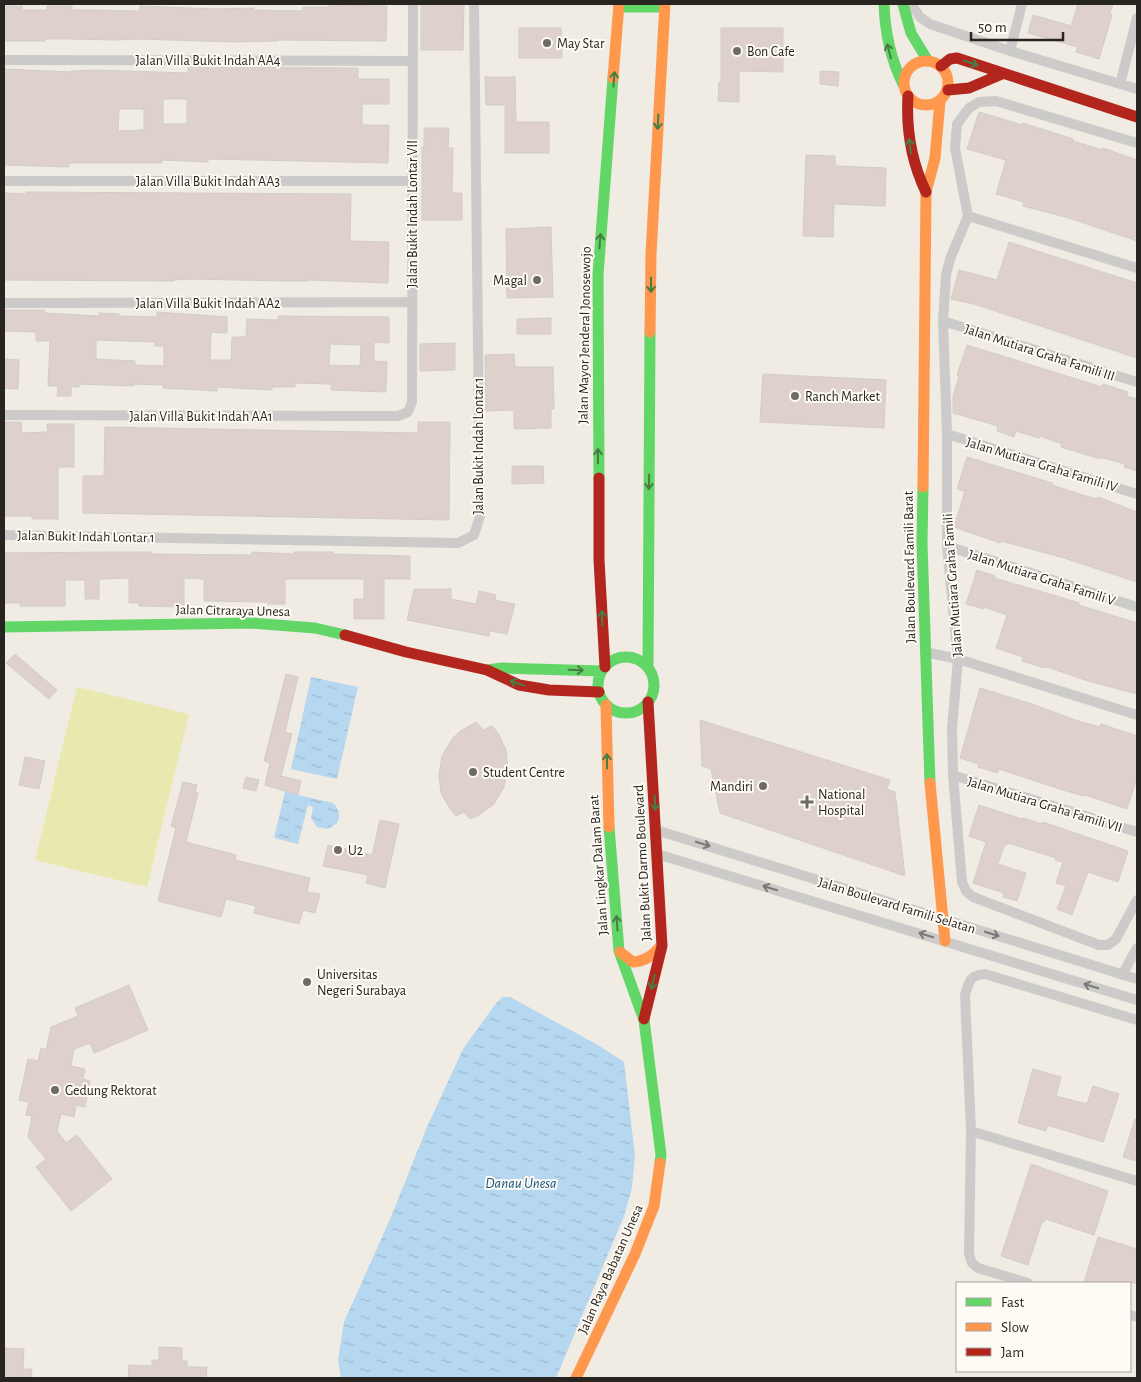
<svg xmlns="http://www.w3.org/2000/svg" width="1141" height="1382" font-family="'Alegreya Sans',sans-serif">
<defs>
<pattern id="water-ripples" width="26" height="14" patternUnits="userSpaceOnUse" patternTransform="scale(1.25)"><rect width="26" height="14" fill="#b6d7f0"/><path d="M2 4q2-2 4 0t4 0M15 11q2-2 4 0t4 0" fill="none" stroke="#9cb8cd"/></pattern>
</defs>
<rect width="100%" height="100%" fill="#f0ebe3"/>
<!-- pitch -->
<path fill="#e7e9ae" d="M77,687L189,714L147,887L35,860Z"/>
<!-- water -->
<path fill="url(#water-ripples)" d="M311,677L358,687L337,779L291,769Z
M285,792L333,803C339,809 341,815 337,823L328,829L317,827L311,818L313,807L308,805L298,844L274,838Z
M502,997H510L598,1045L624,1062L635,1156L632,1188L624,1216L556,1378H341L338,1359L344,1322L391,1217L427,1127L463,1049L494,1006Z"/>
<!-- building -->
<path fill="#ded1cc" stroke="#d2ccc9" fill-rule="evenodd" d="M421,4H464L463,50H421Z
M1078,4H1113L1110,14L1112,15L1099,59L1076,52L1078,47L1028,33L1033,15L1071,26Z
M329,5L387,6L386,41L278,40V41L235,42L138,39L116,40L72,39H45V41H4V6H22V10H47V6H72V10H96L140,11V6L215,9L254,8V10L303,11V7H329Z
M519,28H561L562,58H519Z
M721,28H783V72L739,71V102L718,101L719,82H721Z
M188,67L350,68H358V79H389V104H362V125H389L388,163L208,159V162L162,160V163H69V167L4,165V69L71,72V71L94,70L188,73ZM163,99H187V124H163ZM119,109H144V130L118,131Z
M820,71L839,72L838,86L820,84Z
M485,77H515L516,122H549V153H505V105H486Z
M979,112L1023,125V123L1073,139V141L1102,150L1103,148L1137,160V241L1069,218L1023,206L1024,202L996,194L1006,160L967,149Z
M424,128H449L448,148H453L452,193H462V220H422V147L424,148Z
M806,155L835,156V166L886,168L885,206L834,204L833,237L803,236Z
M26,192L351,194L350,241L389,242L388,283L308,280V281H281L191,279L174,280V281L4,280V193L26,194Z
M551,227L553,297L507,298L506,229Z
M1009,242L1137,283V358L974,304L951,299L959,270L997,280Z
M4,310H45L44,313L99,316V313L119,314V316L157,317V312L227,317V333L211,332L210,360H231L232,337H246L247,319L278,320V316L389,317V343L374,342V361L387,362L386,392L331,390V384L295,383V387H272V390L217,387V391L163,388V385L134,384V386L79,384V387H71V396H57L58,386H48L50,341H36V332L4,331ZM96,340L155,342V346H164V366L135,365V361L96,359ZM330,344L361,345L360,366L329,365Z
M551,318V334H517V319Z
M455,343V370L420,371V344Z
M967,345L1102,387L1103,384L1128,392L1127,396L1137,399V471L1124,467L1125,464L1100,457V459L1061,447L1062,444L1040,436L1039,438L1016,431L1014,437L997,431L998,426L953,413V396L959,376L957,375Z
M514,354L515,367H553L554,409H551V428L514,429V410L486,411L485,355Z
M4,359L19,360L18,389L4,388Z
M763,374L886,380L884,428L760,422Z
M4,422H21L22,433L48,432L47,424H74V467H58V519H32V516H5Z
M418,422H450L449,520L83,513V476H104L105,427L418,433Z
M967,457L1052,483V485L1076,493L1097,499L1098,497L1137,512V582L1064,558L1001,541L1000,543L954,527L965,491L957,489Z
M512,466H543L544,483L512,484Z
M112,552H151V554L252,555V552L294,554V552H333V554L410,556V579H384V619H354V599H364V579H285V604H268V602L204,601V579L184,578V607L139,606V603H129V578L99,579V599H85V580H65V606H20V603H4V553Z
M977,570L995,576L994,578L1060,597L1079,603V605L1137,623V694L1088,681L1044,666V668L1022,661L1023,657L996,648L1007,615L984,607V609L966,604Z
M414,589H451V599L476,604L479,591L496,595L495,600L515,604L507,634L490,631L489,636L407,620Z
M15,654L57,690L49,699L6,663Z
M286,674L298,677L285,732L292,734L281,776L301,781L298,795L265,785L270,763L264,761Z
M980,688L1032,704L1078,721L1100,727L1101,724L1137,736V778L1127,809L1085,795L1084,796L1063,790L999,769L997,773L978,767L979,764L960,758Z
M700,720L890,780L887,789L895,792L905,876L720,813L711,769L702,766Z
M476,722L483,730L492,726L498,733L506,750L508,769L504,787L494,804L479,815L470,819L464,812L456,816L450,809L441,793L439,775L442,756L452,739L459,732Z
M25,757L45,761L39,789L19,785Z
M246,777L259,780L256,791L243,788Z
M183,782L197,785L195,793H198L186,842L236,855L235,860L310,878L307,892L320,894L315,913L303,910L299,924L254,913L256,906L226,899L221,917L158,901L176,828L171,826Z
M979,805L1022,819L1023,818L1042,824L1043,822L1128,851L1118,882L1088,872L1072,915L1057,909L1066,886L1056,883L1063,862L1055,860L1056,858L1008,843V845L1005,844L998,864L1026,873L1017,901L1003,897L1004,893L973,883L986,842L969,836Z
M380,820L399,824L385,888L366,883L368,875L323,866L328,845L372,855Z
M129,985L148,1030L94,1053L90,1043L74,1049L71,1066L85,1069L83,1079L90,1081L85,1107L76,1105L74,1117L61,1114L57,1131L66,1143L77,1135L112,1179L71,1211L36,1167L46,1159L28,1137L32,1116L26,1115L29,1102L19,1100L28,1059L38,1061L41,1048L46,1050L51,1027L78,1016L75,1008Z
M1033,1069L1061,1077L1056,1096L1087,1104L1093,1086L1119,1094L1103,1142L1047,1125L1046,1131L1018,1123Z
M1135,1119H1137V1161L1123,1157Z
M1031,1164L1108,1191L1094,1235L1046,1219L1041,1225L1028,1265L1001,1256Z
M1098,1237L1137,1249V1283H1090L1084,1282Z
M159,1347L182,1348V1361H187V1367H207L206,1378H128L129,1365L152,1366V1360H159Z
M4,1348L24,1349L23,1369H32L31,1378H4Z"/>
<g fill="none" stroke-linecap="round" stroke-linejoin="round">
<!-- street -->
<path stroke="#cdcbc9" stroke-width="10" d="M911,4L920,17L930,24L1010,51L1137,89
M1010,51L1022,4
M4,60L413,61
M1120,84L1137,18
M1137,143L996,101L979,102L969,108L957,124L955,148L968,216L950,259L946,275L943,321L947,434V546L958,659L952,729L953,775L962,882L966,891L973,897L1099,945H1108L1116,939L1137,900
M4,181H412
M968,216L1137,268
M4,303L412,302
M943,321L1137,382
M4,415L398,416L408,412L412,402L413,4
M947,434L1137,494
M4,535L458,543L474,535L480,516L474,4
M947,546L1137,607
M925,652L958,659L1137,715
M953,775L1137,832
M656,830L1137,979
M657,854L1137,1000
M1122,975L1137,948
M971,1131L1137,1181
M1028,1283L978,1268L972,1263L969,1254L971,1131L965,995C969,981 970,975 985,974L1137,1020
M1130,1315L1137,1317"/>
<!-- fast -->
<path stroke="#63d668" stroke-width="11" d="M884,4C885,32 890,58 903,84
M903,4L911,33L928,61
M619,7H664
M599,478L598,275L613,78
M923,487L922,543L930,783
M4,627L252,623L315,628L345,635
M598 685a28 28 0 1 1 56 0a28 28 0 1 1-56 0Z
M648,668L650,332
M488,670L502,668L602,671
M609,827L619,951L644,1020L661,1155L660,1163"/>
<!-- slow -->
<path stroke="#ff974d" stroke-width="11" d="M904 83a22 22 0 1 1 44 0a22 22 0 1 1-44 0Z
M613,78L619,4
M650,332L651,253L665,4
M923,487L926,192L935,158L940,101
M606,705L609,827
M930,783L945,941
M620,952L633,962C646,961 653,955 661,946
M576,1378L635,1254L654,1206L660,1163"/>
<!-- jam -->
<path stroke="#b3261e" stroke-width="11" d="M941,66L950,59L957,58L1137,117
M948,90L969,88L1002,74
M908,96C906,130 911,161 926,192
M599,478V560L605,667
M345,635L406,652L487,670L519,685L549,690L599,692
M644,1019L662,946L648,702"/>
</g>
<!-- one-way arrows -->
<defs><path id="oneway-shaft" d="M-6 0H5M1.5-3L5.5 0L1.5 3" fill="none" stroke-width="1.6" stroke-linecap="round" stroke-linejoin="round" transform="scale(1.25)"/></defs>
<g stroke="#467d44">
<use href="#oneway-shaft" transform="translate(889 51) rotate(-105)"/>
<use href="#oneway-shaft" transform="translate(971 63) rotate(19)"/>
<use href="#oneway-shaft" transform="translate(614 79) rotate(-85)"/>
<use href="#oneway-shaft" transform="translate(658 122) rotate(93)"/>
<use href="#oneway-shaft" transform="translate(910 146) rotate(-99)"/>
<use href="#oneway-shaft" transform="translate(600 241) rotate(-86)"/>
<use href="#oneway-shaft" transform="translate(651 285) rotate(90)"/>
<use href="#oneway-shaft" transform="translate(598 456) rotate(-90)"/>
<use href="#oneway-shaft" transform="translate(649 482) rotate(91)"/>
<use href="#oneway-shaft" transform="translate(602 618) rotate(-93)"/>
<use href="#oneway-shaft" transform="translate(576 670) rotate(2)"/>
<use href="#oneway-shaft" transform="translate(517 683) rotate(-161)"/>
<use href="#oneway-shaft" transform="translate(607 761) rotate(-91)"/>
<use href="#oneway-shaft" transform="translate(655 803) rotate(87)"/>
<use href="#oneway-shaft" transform="translate(617 923) rotate(-94)"/>
<use href="#oneway-shaft" transform="translate(653 982) rotate(103)"/>
</g>
<g stroke="#7a7874">
<use href="#oneway-shaft" transform="translate(703 844) rotate(17)"/>
<use href="#oneway-shaft" transform="translate(770 888) rotate(-163)"/>
<use href="#oneway-shaft" transform="translate(992 934) rotate(17)"/>
<use href="#oneway-shaft" transform="translate(926 935) rotate(-163)"/>
<use href="#oneway-shaft" transform="translate(1091 986) rotate(-163)"/>
</g>
<!-- markers -->
<g fill="#6e6a64" stroke="#fefaf4" stroke-width="2">
<circle cx="547" cy="43" r="5"/>
<circle cx="737" cy="51" r="5"/>
<circle cx="537" cy="280" r="5"/>
<circle cx="795" cy="396" r="5"/>
<circle cx="473" cy="772" r="5"/>
<circle cx="763" cy="786" r="5"/>
<path d="M804.5 794.5h5v5h5v5h-5v5h-5v-5h-5v-5h5z"/>
<circle cx="338" cy="850" r="5"/>
<circle cx="307" cy="982" r="5"/>
<circle cx="55" cy="1090" r="5"/>
</g>
<g text-anchor="middle" stroke-width="4" stroke-linejoin="round" paint-order="stroke">
<!-- poi labels -->
<g font-size="14" fill="#28241f" stroke="#fefaf4" text-anchor="start">
<text x="557" y="48">May Star</text>
<text x="747" y="56">Bon Cafe</text>
<text x="527" y="285" text-anchor="end">Magal</text>
<text x="805" y="401">Ranch Market</text>
<text x="483" y="777">Student Centre</text>
<text x="753" y="791" text-anchor="end">Mandiri</text>
<text x="818" y="799">National<tspan x="818" dy="16">Hospital</tspan></text>
<text x="348" y="855">U2</text>
<text x="317" y="979">Universitas<tspan x="317" dy="16">Negeri Surabaya</tspan></text>
<text x="65" y="1095">Gedung Rektorat</text>
</g>
<!-- street labels -->
<g font-size="14" fill="#28241f" stroke="#fefaf4">
<text x="208" y="65">Jalan Villa Bukit Indah AA4</text>
<text x="208" y="186">Jalan Villa Bukit Indah AA3</text>
<text transform="translate(412 214) rotate(-90)" y="5">Jalan Bukit Indah Lontar VII</text>
<text x="208" y="308">Jalan Villa Bukit Indah AA2</text>
<text transform="translate(584 335) rotate(-89)" y="5">Jalan Mayor Jenderal Jonosewojo</text>
<text transform="translate(1040 352) rotate(18)" y="5">Jalan Mutiara Graha Famili III</text>
<text x="201" y="421">Jalan Villa Bukit Indah AA1</text>
<text transform="translate(478 446) rotate(-90)" y="5">Jalan Bukit Indah Lontar 1</text>
<text transform="translate(1042 464) rotate(17)" y="5">Jalan Mutiara Graha Famili IV</text>
<text transform="translate(86 536) rotate(1)" y="5">Jalan Bukit Indah Lontar 1</text>
<text transform="translate(909 567) rotate(-91)" y="5">Jalan Boulevard Famili Barat</text>
<text transform="translate(1042 577) rotate(18)" y="5">Jalan Mutiara Graha Famili V</text>
<text transform="translate(952 585) rotate(-94)" y="5">Jalan Mutiara Graha Famili</text>
<text transform="translate(233 610) rotate(1)" y="5">Jalan Citraraya Unesa</text>
<text transform="translate(1045 804) rotate(17)" y="5">Jalan Mutiara Graha Famili VII</text>
<text transform="translate(642 863) rotate(-93)" y="5">Jalan Bukit Darmo Boulevard</text>
<text transform="translate(598 865) rotate(-94)" y="5">Jalan Lingkar Dalam Barat</text>
<text transform="translate(897 905) rotate(17)" y="5">Jalan Boulevard Famili Selatan</text>
<text transform="translate(610 1269) rotate(-66)" y="5">Jalan Raya Babatan Unesa</text>
</g>
<!-- water labels -->
<g font-size="15" font-style="italic" fill="#155781" stroke="#fefaf4">
<text x="521" y="1188">Danau Unesa</text>
</g>
</g>
<!-- border -->
<rect width="1141" height="1382" fill="none" stroke="#28241f" stroke-width="10"/>
<!-- legend -->
<rect x="956" y="1282" width="175" height="90" fill="#fefaf4" stroke="#a8a49f"/>
<rect x="966" y="1298" width="25" height="8" fill="#63d668" stroke="#a8a49f"/>
<text x="1001" y="1307" font-size="15" fill="#28241f">Fast</text>
<rect x="966" y="1323" width="25" height="8" fill="#ff974d" stroke="#a8a49f"/>
<text x="1001" y="1332" font-size="15" fill="#28241f">Slow</text>
<rect x="966" y="1348" width="25" height="8" fill="#b3261e" stroke="#a8a49f"/>
<text x="1001" y="1357" font-size="15" fill="#28241f">Jam</text>
<!-- scale -->
<path d="M971 32v8h92v-8" fill="none" stroke="#28241f" stroke-width="2.5"/>
<text x="978" y="32" font-size="15" fill="#28241f" stroke="#fefaf4" stroke-width="4" paint-order="stroke">50 m</text>
</svg>
